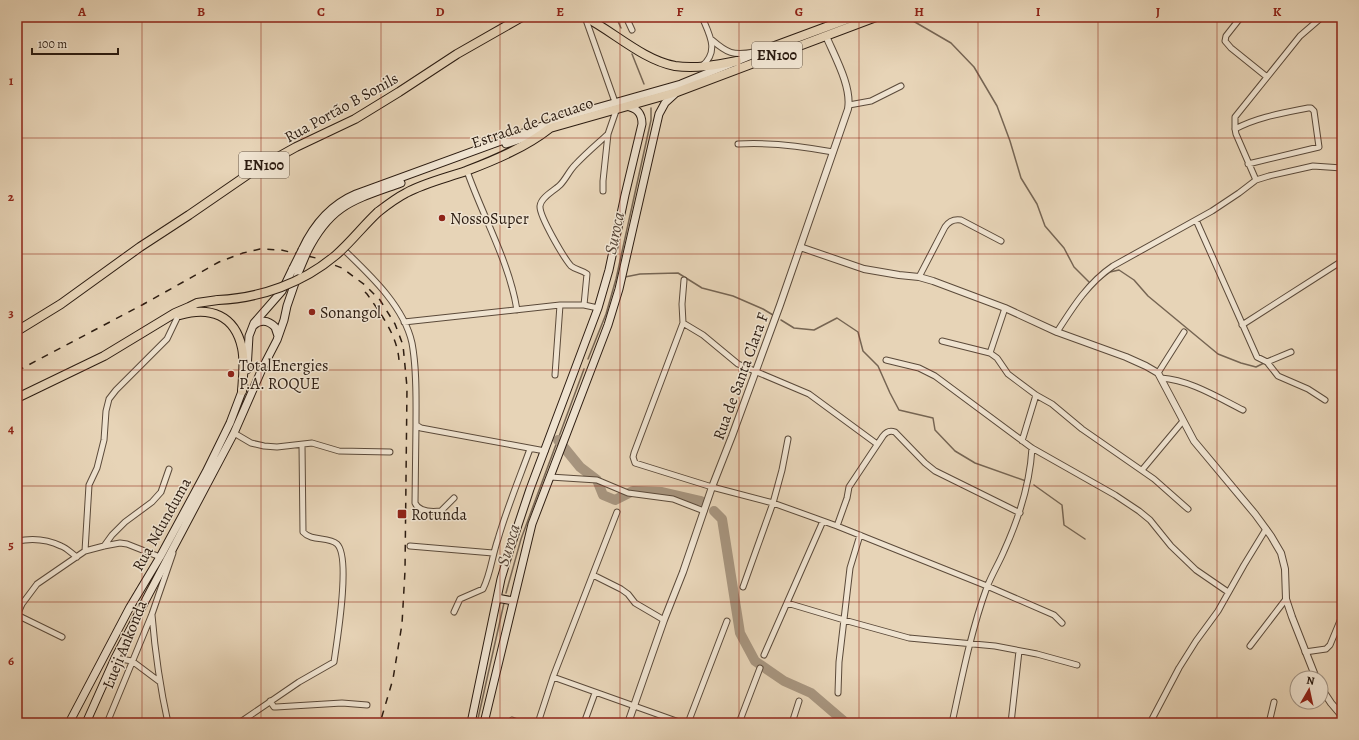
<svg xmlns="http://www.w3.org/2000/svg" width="1359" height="740" font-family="Alegreya,serif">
<rect width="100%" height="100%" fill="#e7d4b7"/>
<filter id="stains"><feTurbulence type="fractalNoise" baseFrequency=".005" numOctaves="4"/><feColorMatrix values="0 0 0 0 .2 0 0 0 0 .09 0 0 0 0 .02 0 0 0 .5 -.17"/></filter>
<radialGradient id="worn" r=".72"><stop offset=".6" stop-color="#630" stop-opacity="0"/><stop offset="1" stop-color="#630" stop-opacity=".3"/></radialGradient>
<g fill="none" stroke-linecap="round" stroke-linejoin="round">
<!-- stream -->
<path stroke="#766553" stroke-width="1.5" d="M616,17L621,28
M908,18L951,43L974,67L997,106L1010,141L1021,178L1037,204L1045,226L1064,248L1074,267L1090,283
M632,54L644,84
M625,277L640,274L678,273L702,288L733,296L763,309L773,315
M1098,281L1110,272L1119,270L1134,280L1148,296L1218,354L1241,363L1256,367L1264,363
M781,320L794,328L814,330L837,318L858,332L863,351L878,366L890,393L899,410L933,418L935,430L955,451L975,463L1026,481
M588,359L606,314L616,279L651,120V108
M1034,485L1062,505L1064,525L1085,539
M506,593L521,539L584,369
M477,723L504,603"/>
<!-- river -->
<path stroke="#a7957f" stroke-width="10" d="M558,440L580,467L597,480L603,495L615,500L633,491L662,492L701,501
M714,511L722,519L740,633L755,661L784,681L811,693L846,723"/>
<!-- minor casing -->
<g stroke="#5b4a3a" stroke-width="7">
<path id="minor" d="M585,17L615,102
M626,17L632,30
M1241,17L1226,36L1225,41L1231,48L1267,77
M712,40C727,53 733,56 754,52
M702,66C720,51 709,34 702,17
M849,105L871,101L901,86
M1235,129C1257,117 1283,113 1308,108H1311L1314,111L1319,147L1248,164
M738,144C770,142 801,146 833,152
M467,171C483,217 509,261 517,310
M1256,180L1236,134L1235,129V117L1300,36L1322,17
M603,191V181L608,134L617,108
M1196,220L1257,357L1267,362L1278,376L1308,389L1325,400
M343,249C369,274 404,306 412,343C417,370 416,399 416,425L421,428L545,451
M919,277L945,227C949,221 955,219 961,220L1001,241
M684,280L682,304L683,323L634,453L633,457L635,463L712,487L773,503L837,526L987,586L1054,615L1062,623
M584,305L587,274C582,270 576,270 571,266C564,258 539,216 540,206C541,197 554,191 560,185C566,179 569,171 575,165C585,154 597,144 608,134
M1005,308L990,353L997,358L1008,374L1036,395L1052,404L1082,429L1154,479L1188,509
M404,322L560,305H584L598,308
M683,323L703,335L738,364L809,394L877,444
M1242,325L1342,261
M1057,332C1073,307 1088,283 1113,266L1212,211L1239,193L1256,180L1269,176L1313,166L1342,168
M942,341L990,353
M886,360L919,368L935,376L1032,448L1115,495L1139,511L1150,520L1171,546L1196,570L1228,592
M1267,362L1291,352
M1158,373L1184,332
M555,375L560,305
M1161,378C1190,380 1217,397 1243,410
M416,425L415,503C419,512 432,512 441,511L454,498
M234,433L251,443L264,446L277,447L312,443L339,451L390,452
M1022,441L1036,395
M1142,470L1183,421
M550,477L597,480L628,493L673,499L704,511
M837,526L847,498L849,487L883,436C886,432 890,430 895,432L925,463L935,471L1020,513
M17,541C32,538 47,539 61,546C67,548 72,554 77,557
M104,546L112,535L125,522L152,502L161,492L169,469
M410,546L493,553
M85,551L89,485L97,468L104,440L106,411L109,399L116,390L167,339L178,316
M593,575L621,589L628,594L635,603L664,620
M743,587L773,503L782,470L788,439
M787,603L844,620L909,638L995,646L1037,654L1077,665
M454,612L460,599L483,589C491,573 492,556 498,539C507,508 519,479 530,449
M17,615L22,604L37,584L85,551L104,546L120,543L127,544L160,557
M17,615L62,637
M152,615C155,651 160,687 168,723
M1250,646L1286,599
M1305,652L1326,649L1330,645L1342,616
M764,655L823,521
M115,658L132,661L160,682
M553,677L682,723
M838,693L839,662L850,568L860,535
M270,701L274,707H276L342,703L367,705
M107,723L152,614L173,553
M239,723L299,682L334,662C337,641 351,557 337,544C328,536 312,542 303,532L302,445
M510,723L512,720L521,723
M538,723L553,677L617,512
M584,723L595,693
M688,723L727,621
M739,723L760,668
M792,723L799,701
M952,723C962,677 971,631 987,587C992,574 999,563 1004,551C1019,518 1030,484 1032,448
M1011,723L1019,651
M1150,723L1179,668L1196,641L1218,611L1244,565L1266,529
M1269,723L1274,702"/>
</g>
<!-- tertiary casing -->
<g stroke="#5b4a3a" stroke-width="8">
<path id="tertiary" d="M800,247L864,269L899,275L919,277L933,281L1005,308L1057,332L1126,357L1146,366L1158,373L1194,441L1255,514L1271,536L1281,553L1285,569L1286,599L1292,617L1316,678
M1321,688L1331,703L1342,716
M628,723L664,620L683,572L712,487L732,436L780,305L848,109C852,87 835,57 826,36"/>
</g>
<!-- secondary casing -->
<g stroke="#2c1c11" stroke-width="9">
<path id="secondary" d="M506,144L544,131
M302,250C314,224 330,205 356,194L575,114L681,84L764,50
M307,252C331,204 354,200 401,183
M253,326C260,319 268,320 275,327L278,336
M247,370L249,336L254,323L282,291L293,268
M497,598L513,601
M69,723L130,607L160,557L206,472L230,423L244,386
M86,723L115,658L234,433L262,369L277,340L284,320L287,306L299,271
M471,723L501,579L510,549L530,489L598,308L609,270L625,195L642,124C642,113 637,108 626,106
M484,723L532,524L608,325L619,289L659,114L665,103L677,92"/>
</g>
<!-- primary casing -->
<g stroke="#2c1c11" stroke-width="10">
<path id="primary" d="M585,17C614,32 643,60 675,66C696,69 717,65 737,61
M764,50L853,17
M378,212C387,205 396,198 406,193C424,183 446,178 466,171C495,160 526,147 550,128L677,92L876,17
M180,315C210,306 235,315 242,348C245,362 243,377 242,391
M17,331L61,304L140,247L189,215L253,171L296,147L355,119L399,92L457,54L522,17
M17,398L104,356L175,313L189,307L197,303L218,300"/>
</g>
<!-- minor -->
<use href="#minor" stroke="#efe3d0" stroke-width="5"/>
<!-- tertiary -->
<use href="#tertiary" stroke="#efe3d0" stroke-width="6"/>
<!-- secondary -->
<use href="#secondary" stroke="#efe3d0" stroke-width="7"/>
<!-- primary -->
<use href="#primary" stroke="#e7d4b7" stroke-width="8"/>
<!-- rail -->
<path stroke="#2c1c11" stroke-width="1.5" stroke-dasharray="7 7" stroke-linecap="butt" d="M365,292L367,294C381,314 397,335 399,360
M17,371L142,305L219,262L243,253L260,249L281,250L316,258L342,268L365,285L380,300L395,324L403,345L407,387L405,571L402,624L393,679L380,723"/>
<!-- secondary-bridge casing -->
<g stroke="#2c1c11" stroke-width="9" stroke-linecap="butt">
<path id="secondary-bridge" d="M293,268L302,250
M299,271L307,252"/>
</g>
<!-- primary-bridge casing -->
<g stroke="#2c1c11" stroke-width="10" stroke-linecap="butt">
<path id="primary-bridge" d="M218,300C261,298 303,283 336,255C351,242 363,226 378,212"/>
</g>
<!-- secondary-bridge -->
<use href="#secondary-bridge" stroke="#efe3d0" stroke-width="7"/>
<!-- primary-bridge -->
<use href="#primary-bridge" stroke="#e7d4b7" stroke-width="8"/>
</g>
<!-- grid -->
<path fill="none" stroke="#8f2418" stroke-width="1" stroke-opacity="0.55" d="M142,17V723M261,17V723M381,17V723M500,17V723M620,17V723M739,17V723M859,17V723M978,17V723M1098,17V723M1217,17V723M17,138H1342M17,254H1342M17,370H1342M17,486H1342M17,602H1342"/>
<!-- markers -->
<g fill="#8f2418" stroke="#efe3d0" stroke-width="1.5">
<circle cx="442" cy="218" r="4"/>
<circle cx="312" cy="312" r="4"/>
<circle cx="231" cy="374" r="4"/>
<rect x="397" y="509" width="10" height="10" rx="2"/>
</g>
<g text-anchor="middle" stroke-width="3" stroke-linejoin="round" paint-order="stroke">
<!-- shield labels -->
<g fill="#efe3d0" stroke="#66584a" stroke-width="1">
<rect x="752" y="42" width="50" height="26" rx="3"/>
<rect x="239" y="152" width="50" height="26" rx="3"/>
</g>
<g font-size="15" font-weight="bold" fill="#2c1c11">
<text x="777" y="60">EN100</text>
<text x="264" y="170">EN100</text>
</g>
<!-- street labels -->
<g font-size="16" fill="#2c1c11" stroke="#efe3d0">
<text transform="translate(341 107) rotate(-29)" y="6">Rua Portão B Sonils</text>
<text transform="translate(532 122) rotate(-19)" y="6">Estrada de Cacuaco</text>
<text transform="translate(740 376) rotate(-70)" y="6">Rua de Santa Clara F</text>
<text transform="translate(161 524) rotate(-61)" y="6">Rua Ndunduma</text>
<text transform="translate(124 644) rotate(-68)" y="6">Lueji Ankonda</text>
</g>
<!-- poi labels -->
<g font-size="16" fill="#2c1c11" stroke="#efe3d0" text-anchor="start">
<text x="450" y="224">NossoSuper</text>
<text x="320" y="318">Sonangol</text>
<text x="239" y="371">TotalEnergies<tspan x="239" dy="18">P.A. ROQUE</tspan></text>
<text x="411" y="520">Rotunda</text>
</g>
<!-- water labels -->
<g font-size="17" font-style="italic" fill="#574638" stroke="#efe3d0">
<text transform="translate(614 233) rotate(-78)" y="6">Suroca</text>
<text transform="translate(508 545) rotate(-73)" y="6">Suroca</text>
</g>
</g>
<!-- margin -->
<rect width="1359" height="740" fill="none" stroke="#e7d4b7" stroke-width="44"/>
<!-- north arrow -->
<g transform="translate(1309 690) rotate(9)"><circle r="19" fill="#efe3d0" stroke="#a19384"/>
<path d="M0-3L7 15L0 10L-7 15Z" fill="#8f2418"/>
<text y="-6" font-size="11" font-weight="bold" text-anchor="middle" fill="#2c1c11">N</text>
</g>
<!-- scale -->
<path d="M32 48v6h86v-6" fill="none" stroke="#2c1c11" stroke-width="2"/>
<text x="38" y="48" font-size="12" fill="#2c1c11" stroke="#efe3d0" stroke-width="3" paint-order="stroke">100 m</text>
<rect x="22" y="22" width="1315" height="696" fill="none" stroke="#8f2418" stroke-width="1.5"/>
<g font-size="13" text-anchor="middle" font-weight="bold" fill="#8f2418">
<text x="82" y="16">A</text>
<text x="201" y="16">B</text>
<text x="321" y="16">C</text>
<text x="440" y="16">D</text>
<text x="560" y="16">E</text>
<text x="680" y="16">F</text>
<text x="799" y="16">G</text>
<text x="919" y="16">H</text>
<text x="1038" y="16">I</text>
<text x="1158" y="16">J</text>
<text x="1277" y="16">K</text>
<text x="11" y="85">1</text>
<text x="11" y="201">2</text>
<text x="11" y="317">3</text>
<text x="11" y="433">4</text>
<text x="11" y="549">5</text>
<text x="11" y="665">6</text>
</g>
<rect width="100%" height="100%" filter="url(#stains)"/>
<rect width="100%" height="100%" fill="url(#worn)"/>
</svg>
